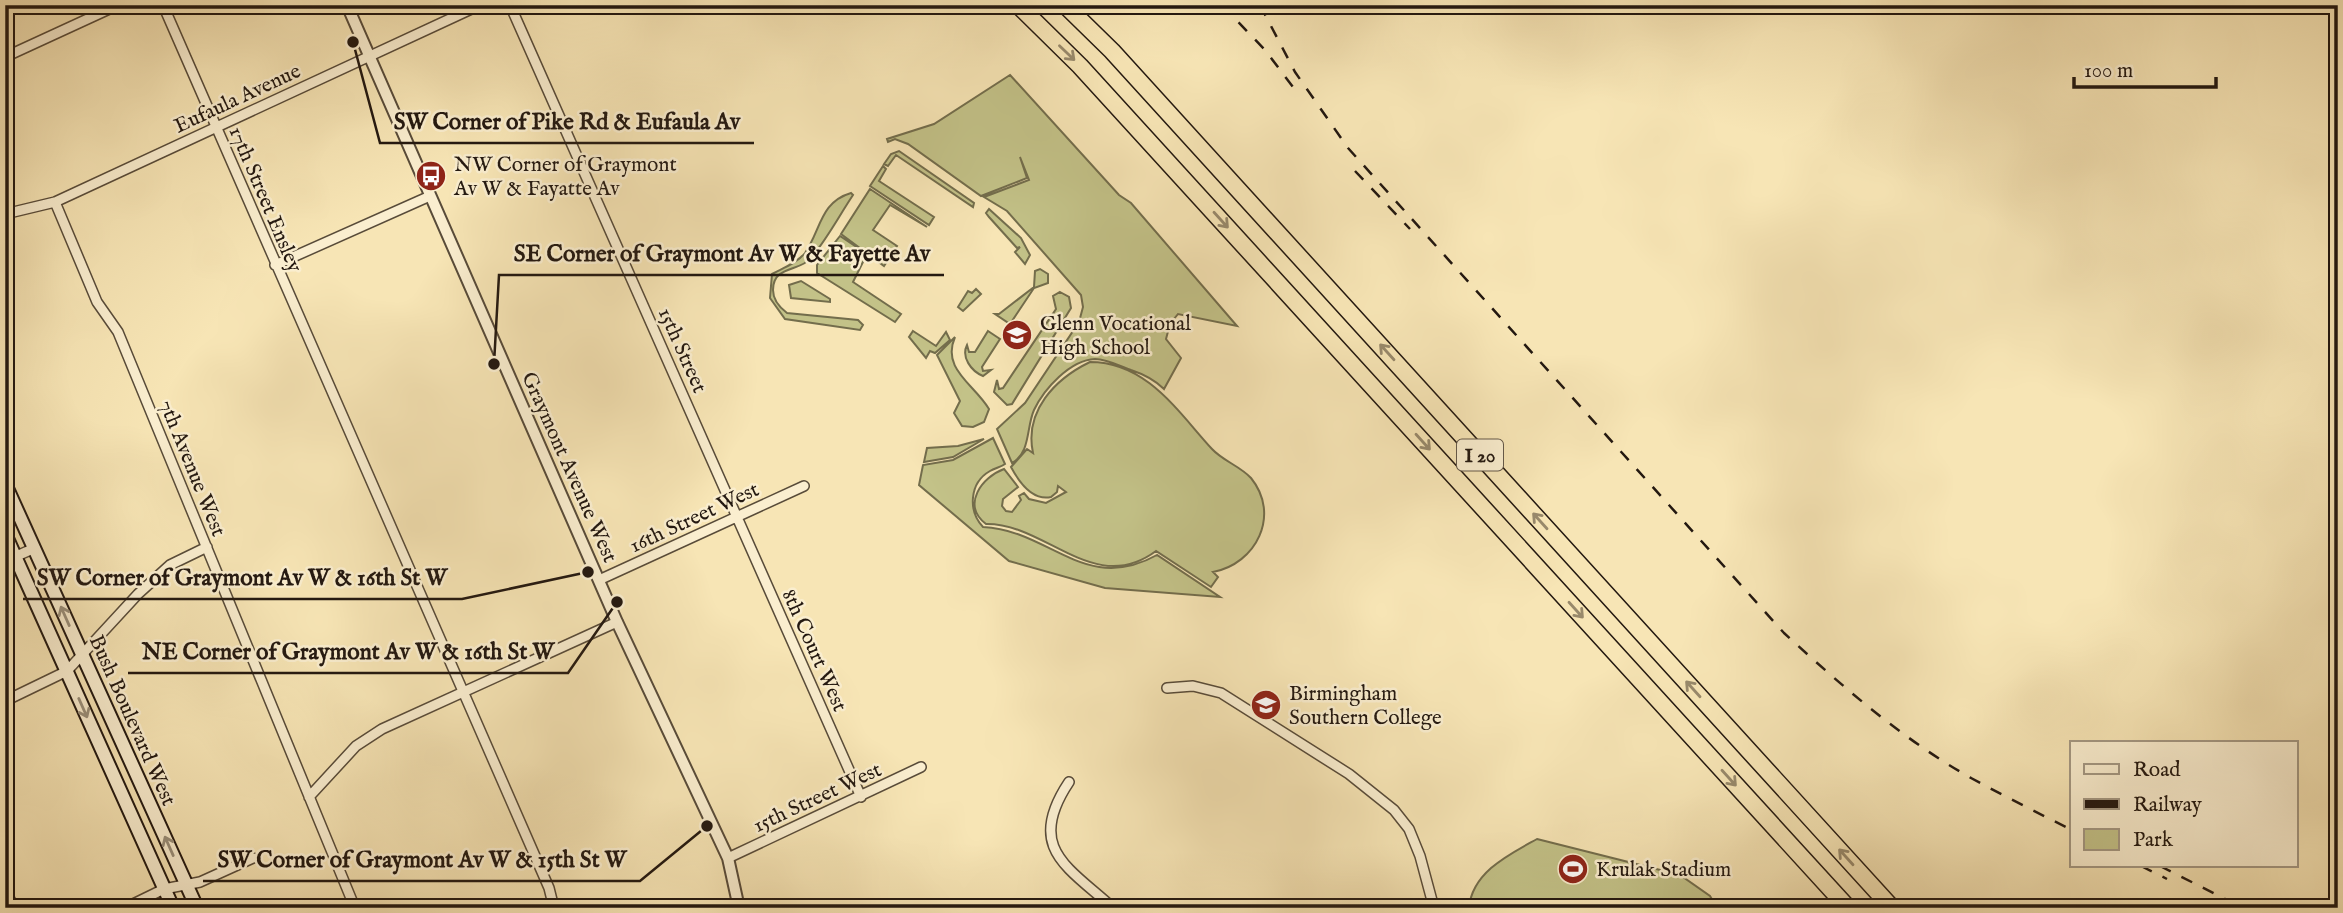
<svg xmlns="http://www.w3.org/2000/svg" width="2343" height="913" font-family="'IM FELL English',serif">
<rect width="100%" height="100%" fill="#f7e5b5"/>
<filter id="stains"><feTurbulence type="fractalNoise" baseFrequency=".00286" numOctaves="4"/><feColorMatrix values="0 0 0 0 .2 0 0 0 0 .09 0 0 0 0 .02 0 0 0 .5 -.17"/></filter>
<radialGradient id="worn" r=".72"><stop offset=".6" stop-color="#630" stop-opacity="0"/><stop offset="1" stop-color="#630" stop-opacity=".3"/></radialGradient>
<!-- green -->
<path fill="#c3c288" stroke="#736d4c" stroke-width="2" d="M1010,75L1119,195L1131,203L1237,326L1178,314L1170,324L1166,339L1181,358L1164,389C1155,380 1143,374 1131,370C1120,366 1107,359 1095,359C1070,360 1044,389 1034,410C1026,428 1031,452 1012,463L997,429L1025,403L1079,322L1083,307L1081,295L1007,211L984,197L1029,180L1020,157L1027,178L981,196L908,144L895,139L888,142L887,139L934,124Z
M899,151L974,203L973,207L896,155L888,166L884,164L891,154Z
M883,166L886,169L879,181L934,217L929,225L870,186Z
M870,189L927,227L890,205L873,230L897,246L884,266L841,234Z
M851,193L853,195C839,216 827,239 811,258C800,272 773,265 773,290C773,300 779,307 787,313L858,320L863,325L860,330L785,319L770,298L772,274C783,268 797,263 805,253C821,230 820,202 851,193Z
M989,209L1021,238L1030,255L1025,264L1015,252L1020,247L1017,248L989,217L986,213Z
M840,236L867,254L853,282L901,314L895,322L817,273V265Z
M1040,269L1048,274V283L1034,288L1010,324L995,314H999L1034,287L1035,271Z
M801,281L830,299V302L791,298L789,285Z
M976,289L981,294L963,311L958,307L968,291L972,293Z
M1060,292L1069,297L1071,308L1012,404L1007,405L994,392L997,380L999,389L1003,388L1056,309L1053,296Z
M913,331L936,346L946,332L950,340L935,353L930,351L926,358L909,337Z
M988,331L1000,339L982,367L983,371L991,370L983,376C971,371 961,357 967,345L969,352H975Z
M955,337C941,369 974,384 989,409L984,422L973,427L962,426L954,413L960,401L937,355Z
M1090,362C1147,362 1178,412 1212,449C1223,461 1240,466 1251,478C1281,515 1256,564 1213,572L1218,577L1211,587L1156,551C1094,597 1046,523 986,524C961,505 982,477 1004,469L1018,487L1003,499L1002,506L1006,511L1012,512L1021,500L1019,496L1024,493L1029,499L1046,503L1066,492L1058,486L1057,492L1051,497C1032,501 1019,482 1011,467L1027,449L1033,453C1024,411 1055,379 1090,362Z
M993,438L1005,464C1001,467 995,468 990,471C969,483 968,511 983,527C1050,530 1085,595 1157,555L1220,597L1105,588L1009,561L919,485L923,465L953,460Z
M984,439L953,457L924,462L927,448L958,446Z
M1537,839L1680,875L1710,896L1717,908H1469C1472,872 1510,854 1537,839Z"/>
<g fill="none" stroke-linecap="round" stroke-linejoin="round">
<!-- minor casing -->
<g stroke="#584b39" stroke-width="12">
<path id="minor" d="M163,5L549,888L554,908
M510,5L861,797
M5,57L118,5
M55,202L97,302L118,332L355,908
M5,214L55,202L480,5
M275,265L430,196
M5,561L35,548
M599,580L804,486
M1167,688L1193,686L1221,693L1349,774L1394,810L1409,829L1420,856L1434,908
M5,701L67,671L138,594L170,565L207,547
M1069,782C1025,848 1068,867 1113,908
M309,797L356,746L382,729L617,622
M728,858L921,767
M5,889L14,908
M125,908L164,889L200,882L253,858"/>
</g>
<!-- tertiary casing -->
<g stroke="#584b39" stroke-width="14">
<path id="tertiary" d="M347,5L617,622L728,858L739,908"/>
</g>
<!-- secondary casing -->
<g stroke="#231810" stroke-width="16">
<path id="secondary" d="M5,484L197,908
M5,534L173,908"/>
</g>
<!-- motorway casing -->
<g stroke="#231810" stroke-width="19">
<path id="motorway" d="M1018,5L1080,66L1848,908
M1065,5L1112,51L1892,908"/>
</g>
<!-- minor -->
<use href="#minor" stroke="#faeecf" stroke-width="9"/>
<!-- tertiary -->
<use href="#tertiary" stroke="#faeecf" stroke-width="10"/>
<!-- secondary -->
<use href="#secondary" stroke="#faeecf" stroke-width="12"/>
<!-- motorway -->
<use href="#motorway" stroke="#f7e5b5" stroke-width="16"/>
<!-- rail -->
<path stroke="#231810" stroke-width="2.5" stroke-dasharray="12 12" stroke-linecap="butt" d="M1222,5L1265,50L1299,95
M1260,5L1295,72L1348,148L1784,633C1842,686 1902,739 1971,778C2004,796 2038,813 2072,830
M1355,171L1410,229
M2141,866L2167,879
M2160,866L2243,908"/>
</g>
<!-- one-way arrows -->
<defs><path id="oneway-shaft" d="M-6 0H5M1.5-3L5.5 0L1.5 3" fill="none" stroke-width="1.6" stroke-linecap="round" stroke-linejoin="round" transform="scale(1.75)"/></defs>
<g stroke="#98896b">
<use href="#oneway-shaft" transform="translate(1067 53) rotate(44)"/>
<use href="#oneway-shaft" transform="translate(1221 220) rotate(48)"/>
<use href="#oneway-shaft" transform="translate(1387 352) rotate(-132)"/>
<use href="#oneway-shaft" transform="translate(1423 442) rotate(48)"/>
<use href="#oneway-shaft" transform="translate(1540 521) rotate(-132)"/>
<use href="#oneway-shaft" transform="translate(1576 610) rotate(48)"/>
<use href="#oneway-shaft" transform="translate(1693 689) rotate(-132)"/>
<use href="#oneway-shaft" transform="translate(1729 778) rotate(48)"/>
<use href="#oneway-shaft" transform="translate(1846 857) rotate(-132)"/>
</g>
<g stroke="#998e79">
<use href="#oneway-shaft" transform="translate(65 616) rotate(-114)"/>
<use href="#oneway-shaft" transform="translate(83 708) rotate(66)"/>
<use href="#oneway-shaft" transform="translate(169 846) rotate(-114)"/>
</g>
<!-- icons -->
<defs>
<g id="bus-disc" transform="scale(1.575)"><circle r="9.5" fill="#8f2418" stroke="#faeecf"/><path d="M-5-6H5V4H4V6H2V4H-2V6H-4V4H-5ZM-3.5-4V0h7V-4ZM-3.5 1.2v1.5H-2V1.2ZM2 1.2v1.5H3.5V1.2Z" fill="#fff"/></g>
<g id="school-disc" transform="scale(1.575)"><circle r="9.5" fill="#8f2418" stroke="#faeecf"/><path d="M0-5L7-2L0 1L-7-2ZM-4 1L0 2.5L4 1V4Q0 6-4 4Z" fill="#fff"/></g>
<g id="university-disc" transform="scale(1.575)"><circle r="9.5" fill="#8f2418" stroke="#faeecf"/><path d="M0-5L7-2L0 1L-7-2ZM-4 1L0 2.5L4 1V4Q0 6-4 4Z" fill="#fff"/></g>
<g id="stadium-disc" transform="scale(1.575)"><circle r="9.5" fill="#8f2418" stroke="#faeecf"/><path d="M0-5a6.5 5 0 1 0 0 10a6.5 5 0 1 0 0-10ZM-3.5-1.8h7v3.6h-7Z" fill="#fff"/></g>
</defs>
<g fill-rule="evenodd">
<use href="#bus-disc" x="431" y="176"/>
<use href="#school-disc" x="1017" y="335"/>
<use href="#university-disc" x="1266" y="705"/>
<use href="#stadium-disc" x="1573" y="869"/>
</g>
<g text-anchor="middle" stroke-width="5" stroke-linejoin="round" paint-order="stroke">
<!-- shield labels -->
<rect fill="#faeecf" stroke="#645849" stroke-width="2" x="1457" y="439.5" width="46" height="31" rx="5"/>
<g font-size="19" font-weight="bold" fill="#231810">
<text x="1480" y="462">I 20</text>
</g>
<!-- street labels -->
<g font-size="21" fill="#231810" stroke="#faeecf">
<text transform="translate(237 98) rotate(-25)" y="7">Eufaula Avenue</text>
<text transform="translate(266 199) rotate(67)" y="7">17th Street Ensley</text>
<text transform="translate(683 350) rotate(66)" y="7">15th Street</text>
<text transform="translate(570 467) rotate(66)" y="7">Graymont Avenue West</text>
<text transform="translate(193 468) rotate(68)" y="7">7th Avenue West</text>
<text transform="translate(694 517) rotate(-25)" y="7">16th Street West</text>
<text transform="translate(815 650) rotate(66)" y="7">8th Court West</text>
<text transform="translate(133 720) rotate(66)" y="7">Bush Boulevard West</text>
<text transform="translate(817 797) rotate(-25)" y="7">15th Street West</text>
</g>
<!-- poi labels -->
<g font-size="21" fill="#231810" stroke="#faeecf" text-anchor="start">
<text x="454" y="171">NW Corner of Graymont<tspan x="454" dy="24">Av W &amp; Fayatte Av</tspan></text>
<text x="1040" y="330">Glenn Vocational<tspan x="1040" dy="24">High School</tspan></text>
<text x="1289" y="700">Birmingham<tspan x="1289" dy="24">Southern College</tspan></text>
<text x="1596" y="876">Krulak Stadium</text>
</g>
</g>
<!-- callouts -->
<path fill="none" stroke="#231810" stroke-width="2.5" d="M353 42L380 143H754M494 364L499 275H944M588 572L462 599H23M617 602L568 673H128M707 826L640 881H203"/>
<g fill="#231810" stroke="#faeecf" stroke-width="2.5">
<circle cx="353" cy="42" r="7"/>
<circle cx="494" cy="364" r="7"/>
<circle cx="588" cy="572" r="7"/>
<circle cx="617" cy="602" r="7"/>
<circle cx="707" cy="826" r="7"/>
</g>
<g font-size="23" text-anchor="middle" font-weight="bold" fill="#231810" stroke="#faeecf" stroke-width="5" stroke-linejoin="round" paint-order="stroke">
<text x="567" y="129">SW Corner of Pike Rd &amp; Eufaula Av</text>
<text x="722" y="261">SE Corner of Graymont Av W &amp; Fayette Av</text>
<text x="242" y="585">SW Corner of Graymont Av W &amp; 16th St W</text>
<text x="348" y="659">NE Corner of Graymont Av W &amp; 16th St W</text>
<text x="422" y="867">SW Corner of Graymont Av W &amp; 15th St W</text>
</g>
<!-- margin -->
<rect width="2343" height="913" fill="none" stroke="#f7e5b5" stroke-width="28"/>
<rect x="7" y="7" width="2329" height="899" fill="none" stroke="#231810" stroke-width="3.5"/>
<rect x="14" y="14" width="2315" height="885" fill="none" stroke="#231810" stroke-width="2"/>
<!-- legend -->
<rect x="2070" y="741" width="228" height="126" fill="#faeecf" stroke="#a49883" stroke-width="2"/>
<rect x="2084" y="764" width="35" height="10" fill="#faeecf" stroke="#a49883" stroke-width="2"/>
<text x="2133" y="776" font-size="21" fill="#231810">Road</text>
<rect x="2084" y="799" width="35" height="10" fill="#231810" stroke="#a49883" stroke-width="2"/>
<text x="2133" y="811" font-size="21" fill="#231810">Railway</text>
<rect x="2084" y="829" width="35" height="21" fill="#c3c288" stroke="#a49883" stroke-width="2"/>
<text x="2133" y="846" font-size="21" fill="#231810">Park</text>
<!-- scale -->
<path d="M2074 77v10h142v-10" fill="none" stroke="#231810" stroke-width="3.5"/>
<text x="2084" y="77" font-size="21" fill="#231810" stroke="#faeecf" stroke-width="5" paint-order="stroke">100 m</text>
<rect width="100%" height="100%" filter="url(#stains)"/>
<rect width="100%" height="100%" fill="url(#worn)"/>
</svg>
